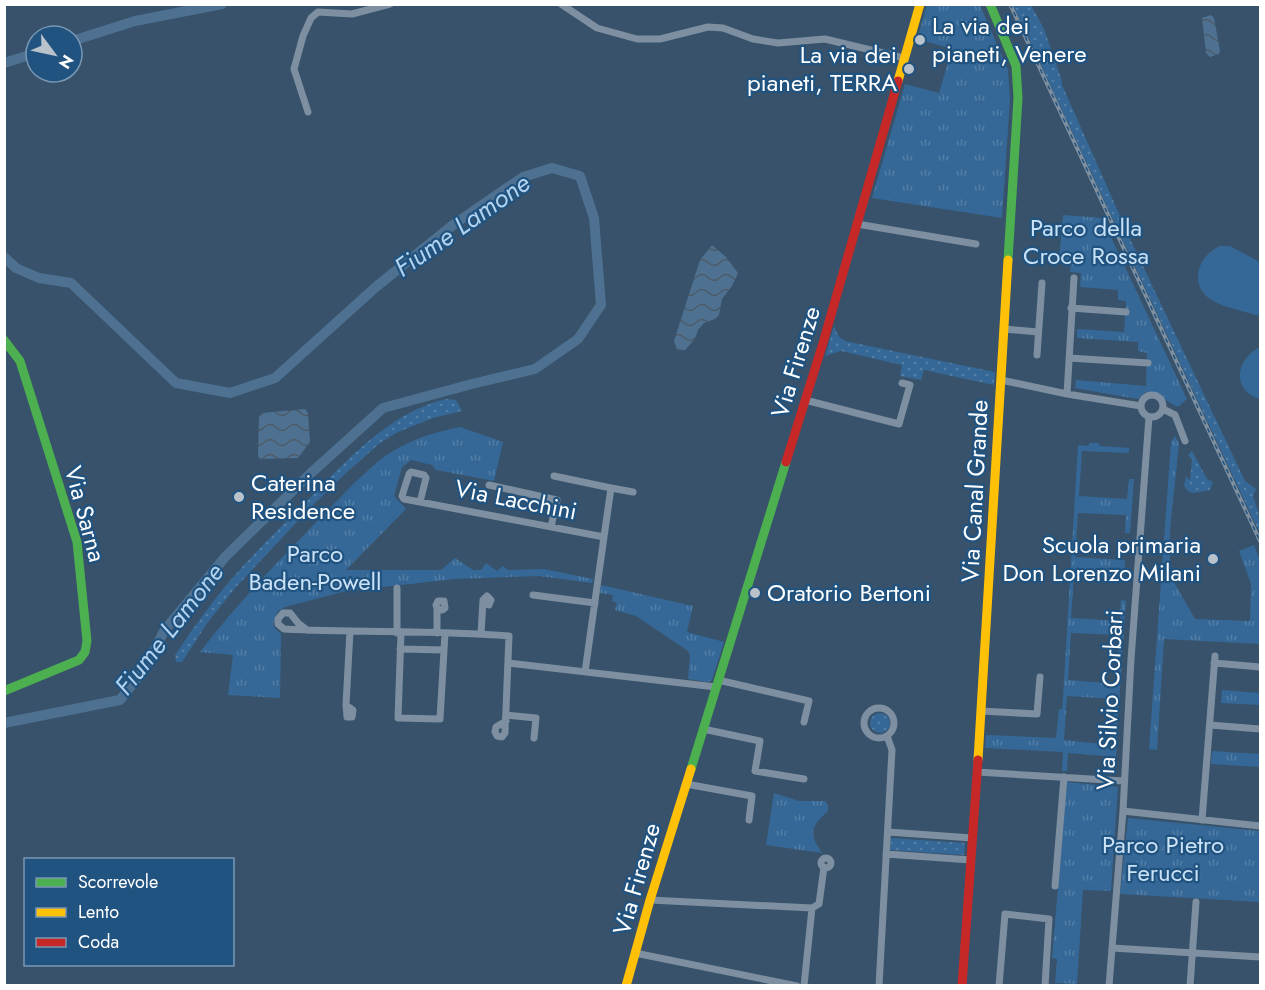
<svg xmlns="http://www.w3.org/2000/svg" width="1265" height="990" font-family="Jost,sans-serif">
<defs>
<pattern id="grass-dots" width="8" height="8" patternUnits="userSpaceOnUse" patternTransform="scale(1.5)"><rect width="8" height="8" fill="#356897"/><path d="M2 2h.1M6 6h.1" fill="none" stroke="#537fa7" stroke-width="1.8" stroke-linecap="round"/></pattern>
<pattern id="park-tufts" width="24" height="20" patternUnits="userSpaceOnUse" patternTransform="scale(1.5)"><rect width="24" height="20" fill="#356897"/><path d="M3 7l-1-3M5 7V3M7 7l1-3M15 17l-1-3M17 17v-4M19 17l1-3" fill="none" stroke="#537fa7"/></pattern>
<pattern id="water-waves" width="16" height="10" patternUnits="userSpaceOnUse" patternTransform="scale(1.5)"><rect width="16" height="10" fill="#4e7191"/><path d="M0 5q4-4 8 0t8 0" fill="none" stroke="#4d5b68"/></pattern>
</defs>
<rect width="100%" height="100%" fill="#37526a"/>
<!-- grass -->
<path fill="url(#grass-dots)" d="M1013,5H1031L1044,29L1062,81V85L1132,243L1245,481L1256,489L1253,496L1260,518V534Z
M834,326L839,337L845,341L995,372L994,385L924,370L921,380L900,376L902,365L841,351L825,356Z
M446,399L456,400L462,411L433,418L398,432L380,443L346,473L311,507L236,587L208,622L182,662H176L175,655C196,624 218,593 244,565C264,543 286,522 308,500C346,461 390,412 446,399Z
M1192,451L1207,479L1213,482L1210,490L1194,493L1189,492L1184,486L1186,477L1190,480L1192,459L1188,455Z
M870 723a10 10 0 1 1 20 0a10 10 0 1 1-20 0Z
M891,838L965,843L964,855L890,850Z"/>
<!-- park -->
<path fill="url(#park-tufts)" d="M927,5H980L1008,70L1010,99L1002,218L872,198L905,84L939,93L952,49L917,39Z
M1063,215L1102,218L1187,399L1178,407C1165,401 1160,393 1146,392L1138,399L1075,388L1076,380L1146,386L1147,353L1138,351V342L1077,338V329L1124,332L1126,301L1118,300V290L1080,287L1081,273L1070,272L1071,261L1059,260Z
M460,427L503,442L494,481L436,470L432,465L411,460L402,467L394,496L406,509L346,570H441L455,558L473,570H481L486,563L497,571L503,566L508,570L544,569L593,579L592,583L539,576L455,579L346,591L285,607L278,611L273,623L274,627L281,634L280,698L228,695L233,655L200,652C240,600 285,554 331,507C350,488 376,459 400,447C419,437 439,431 460,427Z
M1175,436L1179,444L1170,530V575L1195,619L1250,621L1251,584L1239,551L1254,545L1260,560V644L1164,639L1157,750L1149,749L1171,442Z
M1089,443H1099V446L1129,448V453L1082,451L1079,496L1127,499L1129,479H1134L1130,533H1125L1126,515L1078,513L1075,557L1125,560L1124,577L1074,574L1071,618L1120,621L1121,600L1126,601L1122,656H1118L1119,635L1071,633L1068,680L1116,684L1118,662H1122L1118,717H1114L1115,699L1067,696L1064,740L1112,745L1114,723H1118L1116,757L1068,753L1067,771H1062L1063,752L985,748L986,735L1056,738L1059,709H1062L1063,697L1078,445L1089,446Z
M601,585L693,606L687,632L724,642L712,680L708,682L688,679L690,656L688,651L636,616L615,610L617,603L612,601L613,595L600,593Z
M1222,690L1260,693V705L1221,703Z
M1212,751L1260,754V767L1211,764Z
M1067,782L1118,787L1111,891L1083,890L1077,984L1055,983L1057,959L1052,958Z
M774,793L799,801H825L828,805V811C810,827 809,834 822,853L766,845Z
M1128,818L1260,831V902L1120,894Z"/>
<!-- pitch -->
<path fill="#356897" d="M1220,246H1230L1260,262V316C1247,312 1221,307 1210,299C1188,283 1199,255 1220,246Z
M1258,348H1260V399C1232,391 1235,361 1258,348Z"/>
<!-- water -->
<path fill="url(#water-waves)" d="M1211,15L1214,18L1220,51L1219,54L1210,57L1206,53L1202,18Z
M712,245L726,257L738,273L732,286L722,299L719,315L715,319L704,323L698,330L695,339L685,350H677L674,341L700,260Z
M305,409L308,413L310,442L298,458L260,459L258,456L259,417L262,413Z"/>
<g fill="none" stroke-linecap="round" stroke-linejoin="round">
<!-- river -->
<path stroke="#4e7191" stroke-width="10" d="M72,41L135,21L222,4
M4,63L36,53
M4,257L16,268L39,278L71,283L176,383L230,393L275,378L377,286L453,225L523,177L552,168L580,176L594,218L601,305L578,339L535,369L472,384L383,408L311,473L226,556L164,631L145,668L120,700L4,723"/>
<!-- street -->
<path stroke="#7d8fa0" stroke-width="7" d="M561,4L597,28L637,39H660L708,27L723,28L753,39L778,43L825,39L904,58
M308,112L294,69L303,36L311,18L318,12L352,14L390,4
M857,224L976,244
M1071,308L1126,312
M1004,329L1038,332
M1037,355L1042,283
M1069,358L1148,363
M1001,380L1067,394L1141,406
M1067,394L1074,278
M1141 406a11 11 0 1 1 22 0a11 11 0 1 1-22 0Z
M805,400L899,424L910,385L902,383
M1163,409L1175,415L1185,441
M554,476L611,488
M489,485L557,500L551,527
M420,502L426,478L424,475L411,472L409,474L402,496L404,499L420,502L604,537L585,672
M604,537L611,488L633,492
M533,595L595,603
M307,630L298,623L290,613H283L278,619V624L284,629C358,633 435,630 509,636L505,733L502,737L497,736L495,732L496,727L506,721
M397,633V588
M401,633L398,718L440,719L445,633
M437,633V609L436,605L438,601H444L445,608L442,610L437,609
M481,634L483,600L487,596L491,600L489,605L483,603
M400,649L444,650
M508,663L716,687
M1214,663L1260,667
M718,680L809,701L804,722
M346,705L353,710L352,717H347L346,705L350,631
M864 723a15 15 0 1 1 30 0a15 15 0 1 1-30 0Z
M981,711L1037,714L1040,677
M506,715L536,718L534,738
M1210,725L1260,729
M703,729L760,741L755,771L804,779
M977,772L1124,781
M686,784L752,796L749,820
M1123,811L1260,826
M1202,820L1215,656
M888,832L972,838
M886,854L971,860
M821 863a5 5 0 1 1 10 0a5 5 0 1 1-10 0Z
M1055,886L1064,777
M650,900L812,908L804,986
M812,908L819,904L824,867
M1112,948L1260,957
M635,953L797,986
M879,986L892,750L887,736
M999,986L1005,914L1049,919L1045,986
M1109,986L1123,811L1131,659L1149,417
M1190,986L1196,902"/>
<!-- fast -->
<path stroke="#4caf50" stroke-width="9" d="M990,4L1016,66L1018,98L1008,260
M4,340L20,361L77,542L87,641L85,652L79,660L4,691
M691,769L786,462"/>
<!-- slow -->
<path stroke="#ffc107" stroke-width="9" d="M898,81L920,4
M978,760L1008,260
M626,986L650,900L691,769"/>
<!-- jam -->
<path stroke="#c62828" stroke-width="9" d="M786,462L823,343L898,81
M962,986L978,760"/>
<!-- rail casing -->
<g stroke="#7e90a0" stroke-width="4">
<path id="rail" d="M1010,4L1260,541"/>
</g>
<!-- rail -->
<use href="#rail" stroke="#215380" stroke-width="1.5" stroke-dasharray="4.5" stroke-linecap="butt"/>
</g>
<!-- markers -->
<g fill="#b9c2cb" stroke="#215380" stroke-width="2">
<circle cx="920" cy="40" r="6"/>
<circle cx="909" cy="69" r="6"/>
<circle cx="239" cy="497" r="6"/>
<circle cx="1213" cy="559" r="6"/>
<circle cx="755" cy="593" r="6"/>
</g>
<g text-anchor="middle" stroke-width="4.5" stroke-linejoin="round" paint-order="stroke">
<!-- poi labels -->
<g font-size="24" fill="#fff" stroke="#215380" text-anchor="start">
<text x="932" y="34">La via dei<tspan x="932" dy="28">pianeti, Venere</tspan></text>
<text x="897" y="63" text-anchor="end">La via dei<tspan x="897" dy="28">pianeti, TERRA</tspan></text>
<text x="251" y="491">Caterina<tspan x="251" dy="28">Residence</tspan></text>
<text x="1201" y="553" text-anchor="end">Scuola primaria<tspan x="1201" dy="28">Don Lorenzo Milani</tspan></text>
<text x="767" y="601">Oratorio Bertoni</text>
</g>
<!-- park labels -->
<g font-size="24" fill="#cae2f6" stroke="#215380">
<text x="1086" y="236">Parco della<tspan x="1086" dy="28">Croce Rossa</tspan></text>
<text x="315" y="562">Parco<tspan x="315" dy="28">Baden-Powell</tspan></text>
<text x="1163" y="853">Parco Pietro<tspan x="1163" dy="28">Ferucci</tspan></text>
</g>
<!-- street labels -->
<g font-size="24" fill="#fff" stroke="#215380">
<text transform="translate(796 362) rotate(-73)" y="8">Via Firenze</text>
<text transform="translate(975 491) rotate(-87)" y="8">Via Canal Grande</text>
<text transform="translate(516 500) rotate(11)" y="8">Via Lacchini</text>
<text transform="translate(85 514) rotate(75)" y="8">Via Sarna</text>
<text transform="translate(1110 700) rotate(-87)" y="8">Via Silvio Corbari</text>
<text transform="translate(637 879) rotate(-74)" y="8">Via Firenze</text>
</g>
<!-- water labels -->
<g font-size="26" font-style="italic" fill="#b2d3ef" stroke="#215380">
<text transform="translate(462 225) rotate(-35)" y="9">Fiume Lamone</text>
<text transform="translate(169 629) rotate(-52)" y="9">Fiume Lamone</text>
</g>
</g>
<!-- border -->
<rect width="1265" height="990" fill="none" stroke="#ffffff" stroke-width="12"/>
<!-- legend -->
<rect x="24" y="858" width="210" height="108" fill="#215380" stroke="#7a98b3" stroke-width="1.5"/>
<rect x="36" y="878" width="30" height="9" fill="#4caf50" stroke="#7a98b3" stroke-width="1.5"/>
<text x="78" y="888" font-size="18" fill="#ffffff">Scorrevole</text>
<rect x="36" y="908" width="30" height="9" fill="#ffc107" stroke="#7a98b3" stroke-width="1.5"/>
<text x="78" y="918" font-size="18" fill="#ffffff">Lento</text>
<rect x="36" y="938" width="30" height="9" fill="#c62828" stroke="#7a98b3" stroke-width="1.5"/>
<text x="78" y="948" font-size="18" fill="#ffffff">Coda</text>
<!-- north arrow -->
<g transform="translate(54 54) rotate(123)"><circle r="28" fill="#215380" stroke="#7a98b3" stroke-width="1.5"/>
<path d="M0-4.5L10 22L0 15L-10 22Z" fill="#b9c2cb"/>
<text y="-9" font-size="16" font-weight="bold" text-anchor="middle" fill="#ffffff">N</text>
</g>
</svg>
